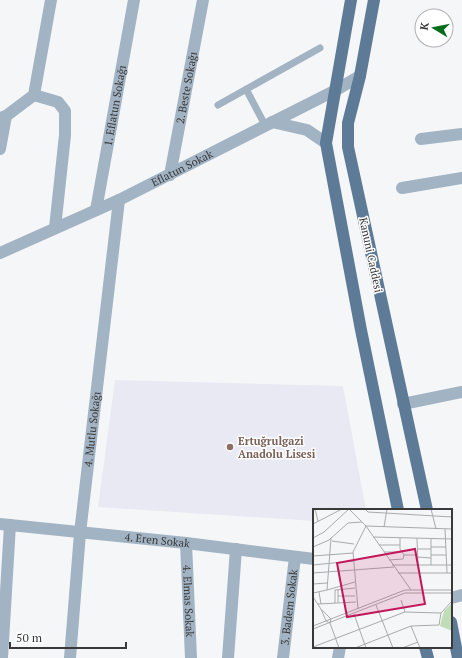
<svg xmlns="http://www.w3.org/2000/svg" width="462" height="658" font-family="'PT Serif',serif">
<rect width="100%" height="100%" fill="#f5f6f8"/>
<!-- built -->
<path fill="#e8e9f3" d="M115,380L343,386L366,510H314V521L98,507Z"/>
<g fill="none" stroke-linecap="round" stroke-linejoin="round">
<!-- lane -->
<path stroke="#a2b3c3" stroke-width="7" d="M246,89L265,125
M218,105L320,48"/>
<!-- street -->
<g stroke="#a2b3c3" stroke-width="12">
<path d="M34,95L58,102L65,111V135L55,228"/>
<path d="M0,118L6,116L34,95L51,0"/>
<path d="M272,122L307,130L326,143"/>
<path d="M421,139L462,134"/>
<path d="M0,149L6,116"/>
<path id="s1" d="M170,175L203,0"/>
<path d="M402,188L462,178"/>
<path id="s2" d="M96,210L134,0"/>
<path id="s3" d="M0,253L119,200L336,90L360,76"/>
<path d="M403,404L462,392"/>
<path id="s4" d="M0,524L186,543L314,559"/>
<path id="s5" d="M186,543L191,658"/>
<path d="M451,598L462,595"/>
<path d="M2,658L10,525"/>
<path id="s6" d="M70,658L80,533L119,200"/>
<path d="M228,658L236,549"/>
<path id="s7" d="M283,658L295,557"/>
<path d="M338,658L340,647"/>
</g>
<!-- primary -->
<path stroke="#5d7a97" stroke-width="12" d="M351,0L326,143L361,330L398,510
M374,0L360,76L348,123V147L427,510
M451,622L458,658
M425,647L428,658"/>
</g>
<!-- markers -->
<circle fill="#8d6e63" stroke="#fff" stroke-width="1.5" cx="230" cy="447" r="4"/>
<g text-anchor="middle" stroke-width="3" stroke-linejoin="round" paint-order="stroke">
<!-- street labels -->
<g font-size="11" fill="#39393a" stroke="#fff">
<text dy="4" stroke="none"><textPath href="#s1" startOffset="89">2. Beste Sokağı</textPath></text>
<text dy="4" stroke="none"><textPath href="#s2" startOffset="106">1. Eflatun Sokağı</textPath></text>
<text dy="4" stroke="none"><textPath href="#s3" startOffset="201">Eflatun Sokak</textPath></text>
<text transform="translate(371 255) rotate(78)" y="4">Kanuni Caddesi</text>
<text dy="4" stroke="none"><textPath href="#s6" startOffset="230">4. Mutlu Sokağı</textPath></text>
<text dy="4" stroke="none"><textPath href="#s4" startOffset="158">4. Eren Sokak</textPath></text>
<text dy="4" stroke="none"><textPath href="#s5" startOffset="58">4. Elmas Sokak</textPath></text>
<text dy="4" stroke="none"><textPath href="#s7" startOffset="51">3. Badem Sokak</textPath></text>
</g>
<!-- education labels -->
<g font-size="11" font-weight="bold" fill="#785e54" stroke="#fff" text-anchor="start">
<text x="238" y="445">Ertuğrulgazi<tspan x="238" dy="13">Anadolu Lisesi</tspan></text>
</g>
</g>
<!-- overview -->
<g transform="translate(313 509)">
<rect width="139" height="139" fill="#f5f6f8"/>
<path d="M139,94V122L127,117L131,102Z" fill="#c0ddb7"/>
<path fill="none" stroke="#aaaaac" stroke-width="1" d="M2,0L5,12M36,0L53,17L139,20M52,0L55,3L139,8M118,0L123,20M0,15L29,0M71,18L74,0M132,20L134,64M60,28L139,30M0,29L11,23L36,0M87,29V40L91,46H104M104,29L105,56M19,32L41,35M66,36H87M0,38L16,31L35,14L49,13M118,38H133M104,40H118M71,43H88M118,46H133M0,47L40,44M104,48L118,49M76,51L90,50L91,46M0,56L40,52M79,56H139M118,56V30M0,64L81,58M85,64H139M0,75L14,74M14,81L42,73M22,81L42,79M22,81V94M25,81V94M6,83L8,95M0,84L14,81L18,29M25,87H42M0,88L8,100M88,91L92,103M5,95L43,93M63,96L80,139M8,100L18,110L17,114L13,112ZM45,100L40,43L53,17L98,81M41,105L53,139M17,114L26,139M0,117L92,81H139M98,117L107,139M0,120L92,84H139M0,138L92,103L128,104L139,92M42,139L98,117L126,116L128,104M89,139L105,133"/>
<path fill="#c2185b" fill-opacity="0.15" stroke="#c2185b" stroke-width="2" d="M102,40L112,95L34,108L24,54Z"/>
<rect width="139" height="139" fill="none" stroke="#39393a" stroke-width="2"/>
</g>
<!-- north arrow -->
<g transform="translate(434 28) rotate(280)"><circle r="19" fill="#ffffff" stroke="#b0b0b0"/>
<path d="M0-3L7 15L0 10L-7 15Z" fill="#046e1d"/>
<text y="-6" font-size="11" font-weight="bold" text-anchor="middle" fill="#39393a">K</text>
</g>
<!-- scale -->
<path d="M10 642v6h116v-6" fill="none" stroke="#39393a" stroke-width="2"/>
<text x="16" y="642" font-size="12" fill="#39393a" stroke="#ffffff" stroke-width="3" paint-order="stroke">50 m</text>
</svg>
